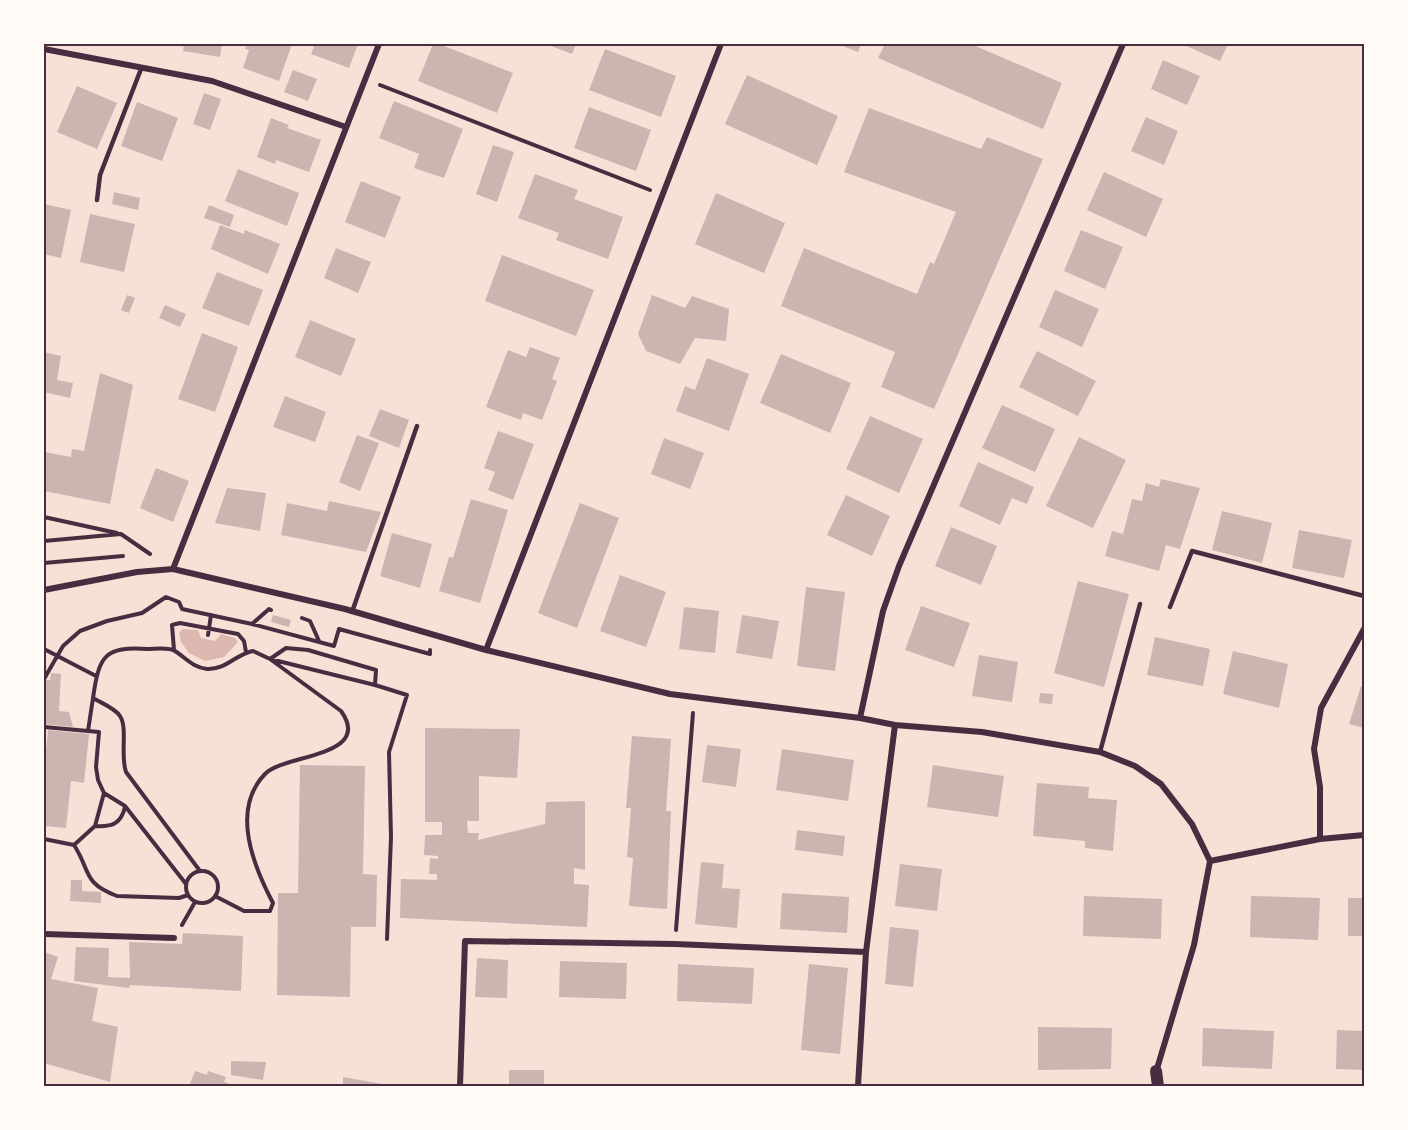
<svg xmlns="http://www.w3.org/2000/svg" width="1408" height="1130" font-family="Lato,sans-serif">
<rect width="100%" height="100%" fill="#f7e1d7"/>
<!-- water -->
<path fill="#dcb8b0" d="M183,629L198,630L201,638L215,641L221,634L235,638L238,642L224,657L205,661L189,653L181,642L179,632Z"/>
<!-- building -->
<path fill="#ccb4b1" d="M184,44H222L220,57L183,51Z
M247,44H292L279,81L243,68L249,50L245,49Z
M315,44H358L349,68L311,54Z
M433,44H439L513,73L497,113L418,81Z
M551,44H576L572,54L551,46Z
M838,44H861L858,52Z
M885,44H971L1062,83L1043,129L878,58Z
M1182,44H1228L1220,61Z
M605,49L676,76L661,117L589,90Z
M1163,60L1200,76L1187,105L1151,89Z
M293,70L317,79L308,101L284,92Z
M747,75L838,116L817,165L725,124Z
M77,86L117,103L97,149L57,132Z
M204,93L221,99L210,130L193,124Z
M394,101L463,129L444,178L414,168L419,154L379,138Z
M137,102L178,118L162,161L121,146Z
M589,107L651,130L636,171L574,148Z
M869,108L981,149L987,137L1043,159L934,409L881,387L895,352L781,306L804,248L917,294L930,262L934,264L956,212L844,172Z
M1146,117L1178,131L1164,165L1131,151Z
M271,118L289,125L287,128L321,140L309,172L276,160L275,164L257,157Z
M493,145L514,152L497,202L476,194Z
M238,169L299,193L287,226L225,201Z
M1104,172L1163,199L1146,237L1087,210Z
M535,174L578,190L574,199L623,217L608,259L556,240L559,233L518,218Z
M361,181L401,197L385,238L345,222Z
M114,192L140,198L138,210L112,204Z
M716,193L785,223L764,273L695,244Z
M44,204L71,210L61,258L44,254Z
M209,205L234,215L230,227L204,218Z
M90,214L135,224L124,272L80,262Z
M220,225L244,234L245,230L280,244L268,274L211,249Z
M1081,230L1123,247L1105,289L1064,271Z
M336,248L371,262L358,293L324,278Z
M502,255L594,290L576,336L485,301Z
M217,272L263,290L249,326L202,308Z
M1055,290L1099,309L1082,347L1039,327Z
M127,295L135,298L129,313L121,310Z
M652,295L685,308L692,296L729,309L726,341L695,338L680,364L646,351L638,334Z
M165,305L186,314L180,327L159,318Z
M310,320L356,339L341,376L295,357Z
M202,333L238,347L215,412L178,399Z
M530,347L560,358L552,379L557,381L542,420L523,413L521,420L486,407L508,350L526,357Z
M1037,351L1096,381L1078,416L1019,387Z
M44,352L61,356L57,380L73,383L70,398L44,392Z
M781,354L851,383L830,433L760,403Z
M707,358L749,374L729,431L676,411L685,386L695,390Z
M100,373L133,385L110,504L44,491V452L71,457L72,449L84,451Z
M285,396L326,412L315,442L273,427Z
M1002,405L1055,429L1035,472L982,448Z
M380,409L409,420L399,448L369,436Z
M870,416L923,439L899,493L846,469Z
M498,431L534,444L513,500L488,490L495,472L484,468Z
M357,435L379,443L360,491L339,482Z
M1079,437L1126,460L1093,528L1046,506Z
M664,438L704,453L690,489L651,474Z
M978,462L1034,487L1027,504L1012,498L1000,525L959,506Z
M156,468L189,481L173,522L140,508Z
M1161,479L1200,488L1180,549L1166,545L1159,571L1105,556L1112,531L1123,534L1132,499L1142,501L1146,483L1159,487Z
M227,488L266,493L260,531L215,523Z
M846,495L890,516L872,556L827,535Z
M471,499L508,510L480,603L439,591L449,557L453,558Z
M329,501L381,512L366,552L281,535L287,503L327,511Z
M580,503L619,518L577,628L538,613Z
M1222,511L1272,523L1262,563L1212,550Z
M951,527L997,546L981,585L935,566Z
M1299,530L1352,540L1344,578L1292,568Z
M392,533L432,544L420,588L380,576Z
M620,575L666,592L646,647L600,631Z
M1078,581L1129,594L1104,687L1054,673Z
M806,587L845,592L835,671L797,666Z
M921,606L970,623L954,667L905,650Z
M684,607L719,611L715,653L679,649Z
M273,615L291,620L289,627L271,622Z
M742,615L779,621L772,659L736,653Z
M1155,637L1210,649L1203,686L1147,675Z
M1233,651L1288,664L1279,708L1223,694Z
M979,655L1018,662L1012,702L972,696Z
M51,673L61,674L59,711L69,712L73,727L44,724L45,680H50Z
M1361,686L1364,688V728L1349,724Z
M1040,693L1053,694L1052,704L1039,703Z
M425,728L520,729L517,778L479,776V821H467L468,833H479L478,840L545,824L546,802L585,801V870L574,868V884L589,885L587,927L400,918L401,879L437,880V874H429L430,858L438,859V856L424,855L425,835H442V822H425Z
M48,730L89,734L84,783L71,781L66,828L44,826V771Z
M632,736L671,739L666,811H671L667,909L629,906L633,858L627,857L631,808H626Z
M707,745L741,749L736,787L702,782Z
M782,749L854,760L848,801L776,790Z
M300,765L365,766L363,874L377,875L376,927H351L350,997L277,995L278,893H298Z
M933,765L1004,776L998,817L927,807Z
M1037,783L1089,787L1088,798L1117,800L1113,851L1085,848V841L1033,836Z
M797,830L845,836L843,856L795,850Z
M701,862L724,864L722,888L740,889L737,928L695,924Z
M900,864L942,869L937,911L895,906Z
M71,880H82V891L101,892V903L70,901Z
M782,893L849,897L847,933L780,929Z
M1084,896L1162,899L1161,939L1083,936Z
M1251,896L1320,898L1318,940L1250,937Z
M1348,898H1364V936H1348Z
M890,927L919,930L913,987L885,984Z
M183,933L243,936L241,991L130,985L129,988L74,981L76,947L109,948L108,977L130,978L129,942L182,944Z
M44,952L58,957L51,979L98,988L92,1021L118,1027L110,1082L44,1063Z
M477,958L508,960L507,998L475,997Z
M560,961L627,963L626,999L559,997Z
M678,964L754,968L752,1004L677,1001Z
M809,964L848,968L840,1054L801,1050Z
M1038,1027L1112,1028L1111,1069L1038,1070Z
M1203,1028L1274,1031L1272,1069L1202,1066Z
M1337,1030L1364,1031V1070L1336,1069Z
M231,1061L266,1062L263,1080L231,1075Z
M509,1070H544V1086H509Z
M195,1071L207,1075L208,1071L226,1077L224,1082L237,1086H189Z
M343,1077L388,1085V1086H343Z"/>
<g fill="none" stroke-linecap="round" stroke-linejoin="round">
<!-- path -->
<path stroke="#4a2c40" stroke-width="4" d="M380,85L650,190
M44,517L117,533
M44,541L121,534L150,554
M44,563L123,556
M302,618L310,621L319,641
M252,624L269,609L271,610
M208,635L211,615
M44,649L96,676
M174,650L172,625L180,623L238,634L244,641L246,652
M44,679L63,646L80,631L107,621L142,613L166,597L179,602L182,609L252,624L334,646L339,629L430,654V650
M375,685L407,695L389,752L391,837L387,939
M93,698C99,656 104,646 148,649C155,649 169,647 175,651C186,658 192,667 207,669C226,670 236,654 253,651L270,659L375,685L376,670L308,650L286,648L270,659L341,711C374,757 284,754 265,774C230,810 254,867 273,903L270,911H244L215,896
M44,727L88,731L93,698C101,703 115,708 120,716C128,728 120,756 126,772L200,871
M88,731L99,732L96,767L98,780L104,793L125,806L186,884
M95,826C112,827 121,824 125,807
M44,839L74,845C91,871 82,883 117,896L179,898L188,895
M74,845L95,826L104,793
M186 887a16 16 0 1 1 32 0a16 16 0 1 1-32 0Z
M182,925L195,902
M676,930L693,713"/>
<!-- service -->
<path stroke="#4a2c40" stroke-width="4.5" d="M97,200L100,175L141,69
M1170,607L1192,551L1364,596
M352,612L417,426
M1100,752L1140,604"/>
<!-- minor -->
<path stroke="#4a2c40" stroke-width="6" d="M44,49L212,81L346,127
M173,569L379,44
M44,590L137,572L173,569L345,609L486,650L670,694L860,718L895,725L982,732L1100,752L1135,766L1161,784L1192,824L1210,861
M486,650L721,44
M860,718L883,611L899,566L1123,44
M1320,839V787L1314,749L1321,708L1364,629
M1210,861L1320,839L1364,835
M44,934L174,938
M1156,1072L1194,945L1210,861
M460,1086L465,941L675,944L866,952
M858,1086L866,952L895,725"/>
<!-- secondary -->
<path stroke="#4a2c40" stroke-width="12" d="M1156,1071L1158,1086"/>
</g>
<!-- border -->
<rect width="1408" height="1130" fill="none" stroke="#fffaf5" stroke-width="90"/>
<rect x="45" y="45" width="1318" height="1040" fill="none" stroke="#4a2c40" stroke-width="2"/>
</svg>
